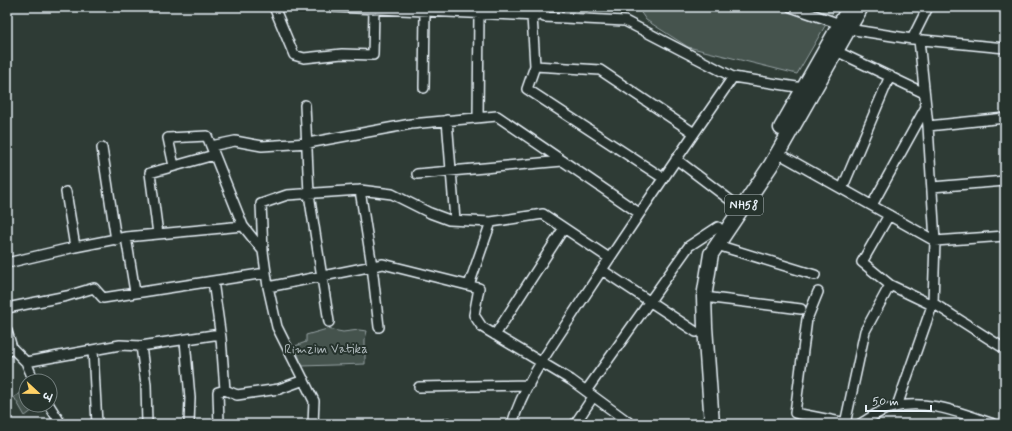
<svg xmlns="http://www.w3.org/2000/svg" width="1012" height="431" font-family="Mynerve,'Playpen Sans Deva',sans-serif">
<rect width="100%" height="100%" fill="#2e3b35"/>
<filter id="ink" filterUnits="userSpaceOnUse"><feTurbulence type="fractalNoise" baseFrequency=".025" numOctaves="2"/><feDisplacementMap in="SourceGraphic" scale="8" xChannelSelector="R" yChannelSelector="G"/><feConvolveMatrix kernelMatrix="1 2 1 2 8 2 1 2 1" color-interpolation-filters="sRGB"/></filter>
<g filter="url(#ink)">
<!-- green -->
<path fill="#45524e" stroke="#96a2a3" d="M637,7H836L797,74L688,47L646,20Z
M327,329L343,332L359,330L367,331L365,339V364L302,366L295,346L306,342V335Z
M26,390V405H40L25,416L14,397Z"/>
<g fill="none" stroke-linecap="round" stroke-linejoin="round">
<!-- minor casing -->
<g stroke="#e8f1f8" stroke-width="12">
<path id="minor" d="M274,7L294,55L304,58L342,54L373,55L374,9
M333,7L537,16
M545,7L544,17L625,21L733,77
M791,7L840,24
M532,16L535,66L527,89L663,178
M848,29L912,39L928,7
M913,39L1005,48
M919,40L928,126L1005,118
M836,51L924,93
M535,66L600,70L694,133
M424,88L425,11
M305,105L309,194L329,322
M478,117L479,14
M447,120L455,220
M211,146L235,141L262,146L308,143L411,124L497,116L639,213
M102,148L116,240
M778,153L935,241L1005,236
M676,159L734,203
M174,166L168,138L207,136L243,226L263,251L268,287
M417,174L563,161
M932,187L1005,181
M842,189L890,76
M360,190L372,266L379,327
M66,192L75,247
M872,205L926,107
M889,215L862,262L890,285
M158,234L150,173L214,155
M126,237L135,292
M717,245L815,275
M263,251L261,204L287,195L360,190L392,194L430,213L449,220L491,222
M7,263L75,247L126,237L243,226
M602,270L696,332
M213,281L266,273
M469,285L491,222L543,214L609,258
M818,292L807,319L795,413L846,423
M704,297L801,309
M933,303L1005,349
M7,308L67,296L94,288L103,298L213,281L221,338L225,390L218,392L219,424
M7,331L12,348
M495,335L564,228
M185,340L190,398L189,424
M141,346L220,334
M93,350L97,424
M7,352L12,348L26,362
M34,381L26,362L120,345L141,346L146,385L147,424
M419,387L529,385
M225,390L237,395L279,389L304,380
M586,391L689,246L718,227
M49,405L61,424
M897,406L933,303L935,241L928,126
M313,424L314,401L277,327L268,287L383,264L479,288L474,315L482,327L571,380L631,424
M447,424L448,423
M512,424C525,380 556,341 580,303C630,227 681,152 733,77L803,88L807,91
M575,424L593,397
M845,424L865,331L890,285L932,305
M860,424C869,419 880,410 890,408C926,398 960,413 994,424"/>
</g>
<!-- highway casing -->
<g stroke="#e8f1f8" stroke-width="17">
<path id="highway" d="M781,128L847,12
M712,424L705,327L704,297L711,254L771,165L861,7"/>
</g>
<!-- minor -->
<use href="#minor" stroke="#26332d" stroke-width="9"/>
<!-- highway -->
<use href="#highway" stroke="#26332d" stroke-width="14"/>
</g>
</g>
<g text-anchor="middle" stroke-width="4" stroke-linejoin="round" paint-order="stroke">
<!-- shield labels -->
<rect fill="#26332d" stroke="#aeb8bb" stroke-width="1" x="725" y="195" width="38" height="20" rx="3"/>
<g font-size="12" font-weight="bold" fill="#e8f1f8">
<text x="744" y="209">NH58</text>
</g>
<!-- park labels -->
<g font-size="13" fill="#afb9bc" stroke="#26332d">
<text x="326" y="353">Rimzim Vatika</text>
</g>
</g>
<!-- margin -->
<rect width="1012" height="431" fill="none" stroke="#26332d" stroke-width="24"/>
<rect x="12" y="12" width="988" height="407" fill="none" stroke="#e8f1f8" stroke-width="1.5" filter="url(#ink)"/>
<!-- north arrow -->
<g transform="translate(38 393) rotate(112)"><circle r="19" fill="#26332d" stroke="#747f7e"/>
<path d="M0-3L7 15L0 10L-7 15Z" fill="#ffd166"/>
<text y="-6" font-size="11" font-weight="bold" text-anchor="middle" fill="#e8f1f8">उ</text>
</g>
<!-- scale -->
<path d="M866 405v6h65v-6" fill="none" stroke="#e8f1f8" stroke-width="2"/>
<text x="872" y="405" font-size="12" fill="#e8f1f8" stroke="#26332d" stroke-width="3" paint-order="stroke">50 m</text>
</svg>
